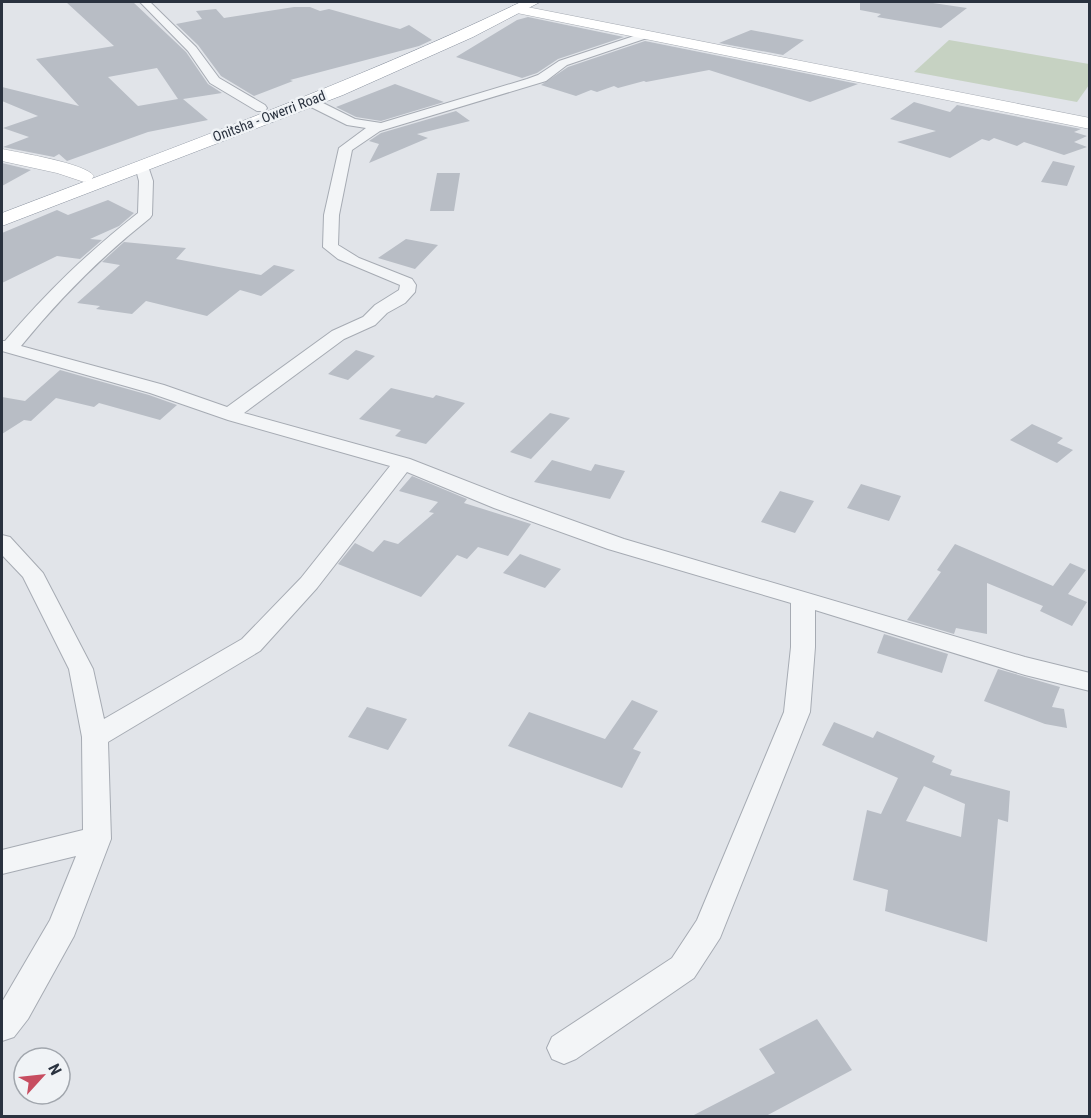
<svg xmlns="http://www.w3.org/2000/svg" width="1091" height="1118" font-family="'Roboto Condensed',sans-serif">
<rect width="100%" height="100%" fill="#e1e4e9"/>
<!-- green -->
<path fill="#c6d2c2" d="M949,40L1089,64V85L1077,102L914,72Z"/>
<!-- building -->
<path fill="#b8bdc5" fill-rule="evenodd" d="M66,2H133L186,52L208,84L222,93L183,99L208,120L148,132L67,161L59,154L54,157L3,147L29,137L3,128L38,116L2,101V87L79,106L36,59L114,46ZM157,68L178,99L138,106L108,77Z
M860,2H926L967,8L941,28L877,17L881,14L860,10Z
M294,7H310L320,11L329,9L400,29L409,25L432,40L419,46L290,80L293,81L254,96L221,76L198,45L176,24L202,19L196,11L216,9L224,18Z
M528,17L624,37L558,59L537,73L522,78L456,57L517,20Z
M751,30L804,40L783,55L719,43Z
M645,41L858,84L810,102L709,70L646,82L644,81L618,88L614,86L597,92L591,90L576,96L541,85L568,67Z
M395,84L444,102L381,121L356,117L336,107Z
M914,102L950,112L957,105L1081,129L1074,132L1087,136L1074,142L1087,147L1064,155L1024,142L1017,146L994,138L989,141L982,139L950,158L897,142L936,131L890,119Z
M456,111L470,121L417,134L428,138L369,163L379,144L369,141L381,133Z
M1053,161L1075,166L1067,186L1041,182Z
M2,163L31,170L2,186Z
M437,173H460L454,211H430Z
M108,200L134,213L119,226L90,239L102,240L80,259L57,256L2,283V233L57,210L68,215Z
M406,239L438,245L415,269L378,258Z
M124,242L186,248L176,259L261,275L274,265L295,270L261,296L240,290L207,316L146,301L132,314L96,309L100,306L77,303L120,265L102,262Z
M356,350L375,356L348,380L328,374Z
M60,370L149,395L177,405L160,420L99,403L94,407L56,398L31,421L24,420L2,434V397L25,401Z
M391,388L433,398L436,395L465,403L426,444L395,436L401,430L359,419Z
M550,413L570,418L531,459L510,452Z
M1032,424L1063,438L1057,443L1073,450L1057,463L1010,440Z
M552,460L591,471L595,464L625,471L610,499L534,482Z
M412,476L467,499L464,503L531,524L508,556L478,547L467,559L457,555L421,597L338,564L355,543L373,552L384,540L398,544L434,513L429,512L438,502L399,491Z
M861,484L901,496L889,521L847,508Z
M780,491L814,501L795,533L761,522Z
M955,544L1053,586L1070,563L1086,570L1068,594L1087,602L1072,626L1040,611L1043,606L987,583V634L956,628L954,634L907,620L941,572L937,570Z
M520,554L561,569L545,588L503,573Z
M884,634L948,654L942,673L877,653Z
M998,669L1060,687L1052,707L1064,709L1067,728L1045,724L984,701Z
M632,700L658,711L633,749L641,752L622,788L508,746L529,712L605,739Z
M367,707L407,719L388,750L348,737Z
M834,722L873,738L877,731L935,756L932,762L952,770L950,775L1010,791L1008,822L998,819L987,942L885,911L888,890L853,880L867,810L881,814L898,778L822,745ZM924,786L965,804L961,837L906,821Z
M817,1019L852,1070L766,1116H692L775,1073L759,1049Z"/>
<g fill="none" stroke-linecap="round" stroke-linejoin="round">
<!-- street casing -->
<g stroke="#a6abb3" stroke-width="2">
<path id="street" d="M140,2H150L196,47L219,78L265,105L267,108L265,111H257L210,83L188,51Z
M643,33L648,36L647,38L567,65L546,81L380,131L352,150L339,215L338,245L359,258L412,279L416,285L415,292L405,303L387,313L375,325L344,339L244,413L410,459L510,498L624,539L1025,657L1090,673V691L1025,675L815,610V647L810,712L720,938L694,978L576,1059L564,1064L552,1059L547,1048L552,1037L672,958L697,920L784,712L791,647V603L608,549L494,508L407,472L317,588L260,651L108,742L111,839L74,936L28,1019L14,1037L2,1041V1002L50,920L76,856L2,874V850L83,830L82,737L69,669L23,577L2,555V535L10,537L43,573L93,669L104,719L242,639L301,578L390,466L228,420L150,393L2,351V341H5C47,292 86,254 138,213L139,181L135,166L137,163H147L153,181L152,215L150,218C101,257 61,297 21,346L164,385L227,407L332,331L363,317L375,305L399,290L400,285L338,259L323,247L324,215L339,148L366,128L347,125L305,104L303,101L305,98H313L355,119L381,123L527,79L538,75L559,61Z"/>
</g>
<!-- secondary casing -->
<g stroke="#a6abb3" stroke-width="1">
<path id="secondary" d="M517,5L1090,118V129L512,12L510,9L512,6Z
M2,149C20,153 85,163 94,176L91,180L84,182L57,173L2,161Z"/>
</g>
<!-- highway casing -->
<g stroke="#89919e" stroke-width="1">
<path id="highway" d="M521,2H540L473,37L343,95L2,226V213C177,146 352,83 521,2Z"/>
</g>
<!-- street -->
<use href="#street" fill="#f3f5f7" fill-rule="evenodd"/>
<!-- secondary -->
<use href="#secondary" fill="#fff" fill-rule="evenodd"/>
<!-- highway -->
<use href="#highway" fill="#fff" fill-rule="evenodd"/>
</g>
<g text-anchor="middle" stroke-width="5" stroke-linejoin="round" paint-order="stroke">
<!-- far-street labels -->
<g font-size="14" fill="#2a323f" stroke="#f0f3f6">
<text transform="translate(269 116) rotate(-21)" y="5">Onitsha - Owerri Road</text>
</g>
</g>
<!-- border -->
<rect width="1091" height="1118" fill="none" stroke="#2a323f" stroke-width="6"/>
<!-- north arrow -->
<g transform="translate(42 1076) rotate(63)"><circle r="28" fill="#f0f3f6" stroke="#a1a6ad" stroke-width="1.5"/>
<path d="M0-4.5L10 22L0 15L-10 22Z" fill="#c74d60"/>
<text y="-9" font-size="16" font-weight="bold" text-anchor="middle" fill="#2a323f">N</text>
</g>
</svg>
